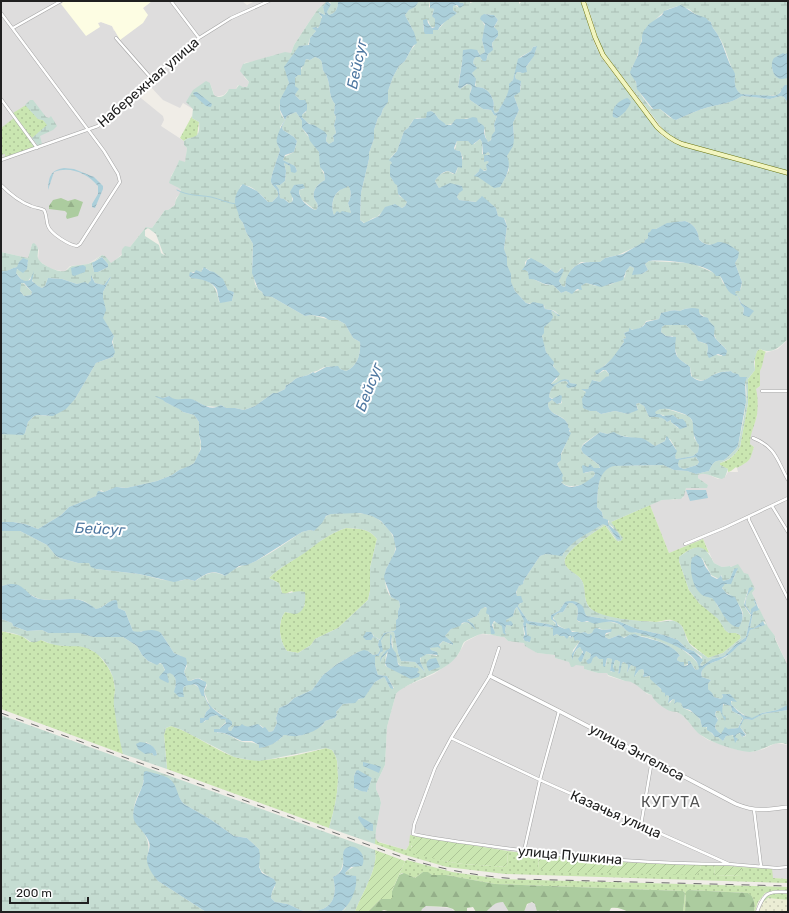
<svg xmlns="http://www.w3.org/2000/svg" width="789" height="913" font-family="Rubik,sans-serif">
<defs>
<pattern id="farmland-dots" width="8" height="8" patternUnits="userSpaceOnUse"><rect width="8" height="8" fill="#ebedd4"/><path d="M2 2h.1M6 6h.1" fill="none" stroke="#c9cbb6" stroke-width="1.8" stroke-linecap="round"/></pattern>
<pattern id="grass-dots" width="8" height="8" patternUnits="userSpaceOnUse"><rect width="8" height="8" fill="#cae6b1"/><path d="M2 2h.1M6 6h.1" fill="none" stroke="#adc598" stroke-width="1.8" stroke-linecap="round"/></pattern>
<pattern id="forest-firs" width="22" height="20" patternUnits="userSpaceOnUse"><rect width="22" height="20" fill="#accc9f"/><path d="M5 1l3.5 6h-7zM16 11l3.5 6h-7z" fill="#94af89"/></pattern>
<pattern id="wetland-marsh" width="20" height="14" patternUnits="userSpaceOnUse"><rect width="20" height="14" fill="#c5ddd2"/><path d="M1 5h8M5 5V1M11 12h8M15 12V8" fill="none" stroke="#a9bdb4"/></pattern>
<pattern id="garden-furrows" width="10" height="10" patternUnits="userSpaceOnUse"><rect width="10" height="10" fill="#cae6b1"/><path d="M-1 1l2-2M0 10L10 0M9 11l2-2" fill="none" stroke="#adc598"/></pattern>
<pattern id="water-waves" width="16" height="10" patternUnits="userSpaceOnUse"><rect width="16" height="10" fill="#abcfda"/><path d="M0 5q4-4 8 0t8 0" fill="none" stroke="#93b1bb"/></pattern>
</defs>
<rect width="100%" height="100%" fill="#f0ede7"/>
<!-- residential -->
<path fill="#dedddd" d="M1,1H64L61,4L100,27L97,23L101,22L112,26L114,31L152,1H242L247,5L255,1H327L318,9L311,19L294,45L291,53L274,55L256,61L244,63V77L249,82L247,87H243L238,85L236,89H229L224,95L215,97L210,83L192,107L193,109L183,103L180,108L163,100L148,84L136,94L163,116L164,120L161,126L184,141V145L187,148L185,163L179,160L178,165L171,176L181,190L180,194L176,198L175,205L168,210H165L152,228L146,227L130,247L111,264L105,256L102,255L88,264L70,266L65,271H62L51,269L39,261L38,259L39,250L32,244L28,258L1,252Z
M788,339V666L775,638V636L768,628L752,593L755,589L744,573L730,566L722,567L714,563L703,539L669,553L650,505L662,500L669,499L674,500L683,498L686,488H706L708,485L698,478L697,475L699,474L705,473L718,479L725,477L728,472H738L737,468L749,460L754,447L750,444V437L757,416L756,389L760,386V371L765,353L778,349Z
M480,634L494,635L501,637H504L508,641L522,642L537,653L556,655L555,658L585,666L584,669L598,673H607L608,676L625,681L628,680L640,686L647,694L652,695L670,711L680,713L698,732L702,736L708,740L738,750L752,752L764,749L776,743L788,745V806L761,809L745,806L730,800L560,709L492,676L491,678L562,714L739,807L756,812L788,809V879L773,878L762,868L592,861L508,851L411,835L409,845L406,850L376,841L375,838L376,830L381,803L380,798L376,789V784L385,765L387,727L396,694L398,691L404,687L434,674L447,665L458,655L465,642Z
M498,902H503L509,912H486L492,905Z
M530,902L535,904L537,912H524L526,907Z
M426,906L450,908L456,912H421L422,909Z"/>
<!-- education -->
<path fill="#fdfde3" d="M64,1H152L143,8L148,15L143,23L120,40L112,26L101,22L98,23L100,27L86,36L61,4Z"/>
<!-- farmland -->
<path fill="url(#farmland-dots)" d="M766,898L788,900V912H759L762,903Z"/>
<!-- grass -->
<path fill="url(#grass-dots)" d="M26,105L38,119L43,120L48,125L32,138L13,113Z
M192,116V118L199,122L197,136C193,139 187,137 184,141L180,138Z
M14,118L35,147L1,159V158L5,156V154L1,155V128Z
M760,349L766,352L765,353L762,366L760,371V386L756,389C758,397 758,406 757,415C755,425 750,433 750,444L754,447C749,462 752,459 737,468L736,467L731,471L728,472V469L720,465V463C729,461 735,455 740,447L748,403V379L755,370V356L757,351Z
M650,505L669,553L703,539L709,553C696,544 691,548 679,557V561L689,590L699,603L719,619L725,630L729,633H736L740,635L741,638L723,653L708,658L689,643L682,626C679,624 675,621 671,620C667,619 661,622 656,622C640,621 599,620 589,607C582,598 587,585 580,578C575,573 567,570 565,564C560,553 596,531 605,525L615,539L619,542L611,522Z
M346,528C359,529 369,528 377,539L370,568V591L368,600L338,628L315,639L311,645L298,653L287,651C279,641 277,622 285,612C296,614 298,614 305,605L292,591L285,594L282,593L279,583L269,578C280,567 293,561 305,552C319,542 330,533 346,528Z
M1,631L22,636L30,642L41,640L48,643L64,646L77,645L87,648L97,653L108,667L113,677L115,689L114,704L123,754L1,709Z
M171,726C194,733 212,749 235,757C260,765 300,755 326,748L332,750C339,760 337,764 338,776C338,796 334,810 329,828L167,769L164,735L166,728Z
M410,835L416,836L411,847L444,861L463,864L507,867L508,851L539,855L538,869H701L700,865H715L714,869L715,875L741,876L742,867L772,869L773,878L788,879V883L505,874L447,867L405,855L375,844V838L378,842L406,850L409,845Z
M407,860L452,872L501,879L788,887V891L777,890L765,893L758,902L755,912H754C755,904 755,898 748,893L688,890L686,894L685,912H683L685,893L683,891L495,884L446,875H432L427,872H423L415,878L402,873L399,875L405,861Z
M779,893L788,894V900L768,898L762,903C766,895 771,894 779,893Z"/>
<!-- forest -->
<path fill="url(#forest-firs)" d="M61,198L68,201L75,199L83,202L78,216L67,219L66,217L67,213L65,211L49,209V206L53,200Z
M423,872H428L432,875H446L495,884L683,891L685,893L683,912H628C623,909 617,907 611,908L609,912H560L558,910L556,912H537L535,904L532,902L527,904L524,912H509L503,902C495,902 492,906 486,912H476L473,907L467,908V912H456L453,909L447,907L426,906L422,909L421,912H391L384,910L379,912H368L381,899H392V891L399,875L404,873L415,878Z
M688,890L748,893C755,897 755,905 754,912H685L686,892Z"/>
<!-- wetland -->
<path fill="url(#wetland-marsh)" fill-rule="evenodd" d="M327,1L323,7L325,15L319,12L322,19L319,27L313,28L316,31L310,38L308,45C306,46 304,45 302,46C296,47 290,61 285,66L289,83C286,93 278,100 280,111C281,115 283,117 285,120L280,127L281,130L277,142L280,150C279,154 270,178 271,182C273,188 279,189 278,196L272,202H268C261,195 252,184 241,185L235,200L240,214L239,218L243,223L246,232L253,244L252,266L255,284L258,289L266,296L272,297L305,316L311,315L331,320H338L345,324L353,338L360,342C361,353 358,366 346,371C339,369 333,365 325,367C320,368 318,372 312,372C308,376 303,376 297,378C293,380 291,384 286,385L285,389L277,393H273L255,406L244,410L235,408H226L221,405L219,407L205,406L194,400H174L169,396L163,398L165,402L180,409L183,412L194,415L199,422V435L201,445L199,454L194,463L186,468L179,470L172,475L157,481L126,488C118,486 111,489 104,492L101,490L96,496L69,507L61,515L38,529L25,524L13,522H1V434L25,433L28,422L34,416L37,415L48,416L75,399L96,363L113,357C116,350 111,343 114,336L102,318L103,292L111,277H110L104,285L95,283L92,276L90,283L88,284L85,283L77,284L62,279L48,278L45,286L42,288C37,286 32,282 31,277L28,281H23L16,273V270L19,269L21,271L28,263L26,259L19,262L18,267C10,268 9,272 1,271V252L28,258L32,244L34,243C42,249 35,255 39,260C42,265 59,273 65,271C68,270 69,267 72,266C77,265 83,265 88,264C93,262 98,258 102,255L105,256L111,263L122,255C121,250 122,249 125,246L130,247L146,227L152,228L165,210H168L175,205C175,198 179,197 181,190L179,188L169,183C171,174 177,168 179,160L185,162L187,148L184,145V141C191,134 201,142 199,122L192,118L193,109L186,102L193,90L206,81L210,83L214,95C220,100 226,95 229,89H236L239,85L243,87H247L249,82L240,71L243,64L285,52L291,53L294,45L311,19L318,9ZM148,228L156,234L163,253L166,256L161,253L159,245L145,236V230ZM102,257L108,264V267L98,272H94L92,264L94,261ZM203,268H206C211,272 218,274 222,279C227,285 225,291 234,292L232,301L219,302C217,292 215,284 205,280C200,278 194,279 189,277L192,272H201Z
M328,1H338C338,8 336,13 329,15L327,12L331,3Z
M419,1H430L429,7L434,9L432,15L435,19V27H431L428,20L423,24L424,32L429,33L433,32V30H438L447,19L457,13L453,10L452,8L454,5L458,7L460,3L459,1H470V3L476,1H519V4L522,1H581L594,42L601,57L661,135L672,142L680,145L788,175V339C779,347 773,355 760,349L757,351L754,362L755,370L748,379V403L740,447C735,455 729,460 720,463V465L728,469L725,477L722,479C713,478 706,471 698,475V478L708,485L707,488H686L684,496L681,499L662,500L611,522L623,538L621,541H617L605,525C596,531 560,553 565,564C568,571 576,573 580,578C587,585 582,598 589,607C599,619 641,621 656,622C663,622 671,619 677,622C686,627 684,637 689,643C692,648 704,654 708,658L723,653L741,638L740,635L736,633H729L725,630L718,619L699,603L689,590L679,561V557C696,544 704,542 714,563L722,567L730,566L731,567L738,564L744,573L748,574L755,589L752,593L768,627L775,636V639L788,666V706L777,710L762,713L752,719C743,715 738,711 731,704V703L733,699L730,694H722L723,698L721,699L714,697L708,689V684L711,680L702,677C698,663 718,662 726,657C733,651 738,645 746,641L750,630L766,624L764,621L754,628H750L753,612L759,608L756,601H754L756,605L751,610V613C744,607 745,600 749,591L748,590L744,603L745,607L751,616L746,637L735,645L724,656L712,659L702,666L700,665L702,662V657L694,651L687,649L678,640L664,635L637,629L618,621L587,616L585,614L580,604L565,602L559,611L551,615L553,621L556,624L555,626L548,624L528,621L518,606L519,603L521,604L518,596H517C515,589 519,586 524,582V580L540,556L546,554L563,555C568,540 591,532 603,523L608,526L617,539L613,527L608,524L609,521L603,518L602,512L597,507C598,492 596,471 613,466L663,465L674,470L687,471L696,474L709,471C711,467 713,462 717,461C720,460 721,461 724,460C727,458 736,449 738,446C741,432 750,395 745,383C743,376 735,376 731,371C726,372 720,371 715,374C705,380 704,383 692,377L690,367L678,358L675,349L673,336H666L661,332L662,327L665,325H686L695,334L700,342L707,344L708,348L707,353L722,356L726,349L716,339L709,320C699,314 693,303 680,311C673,309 669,311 661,313L659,319L646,321C643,328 636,331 630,329L629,331L624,333L626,338L623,339L624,342C620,347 618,353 613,358C608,364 601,366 598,374L605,370L609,374V376L600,382L593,380L588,389L583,391L586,392L583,405L590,411H596L601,414L615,411L628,414L638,409L636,404L639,403L644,406L649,417C656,417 662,415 667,422L671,420V422L678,428L687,427L683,419H678L674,416H665L660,414H655V411L664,408L689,416L694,424V438L699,445L698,452L693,456L676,459L675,456L676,449L670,439L665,438V441L655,446L645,440L618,435L612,433L607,434L600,432L583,444L581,449L583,453L600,466L599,469L594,468L590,465L588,467L582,466L585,473L593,471L595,473C592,484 570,491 561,482L562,475L557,464L559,463C561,451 569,441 570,429L568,427V424C566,422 564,418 561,417C555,413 548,413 548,403L552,400L559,404L562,403L560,396L554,399L549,397C550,387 557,381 566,381L571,388L573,387L575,384L570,383L569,380C561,378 558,385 551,384L557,379V372L546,352L542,338L544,326L551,311L554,312L557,315L558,314C554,309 551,310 545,309L544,305L526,303L515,291L510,282L507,265V257L504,250L507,226L505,219L498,216L496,208L481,197L477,202L459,200L457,197L462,186C447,183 453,184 439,188L435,181L439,175L448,171L453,174L456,173L458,167L462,166L461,162L463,158L460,151L455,150L457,141H468L474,144L480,139L482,142V154H484L488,152L490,154L489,155H486L487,161L489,162L487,170L479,171L475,175L491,184L503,182L509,170L507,156L514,139L513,123L519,110L514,96C518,89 521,95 521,83L516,79L515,76L517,72L521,73C526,68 538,52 536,46L533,47L531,51L520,57L513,80L509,86C511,94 501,105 498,112L495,113C492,108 495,105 493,100C490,91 485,87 476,87L475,78L472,73L476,67L473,63L474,59L476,57H480L482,60L487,58L488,54L493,47L492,43L498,36V31L494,28L498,20L494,15L484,14L482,21L485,26L482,40L485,52L480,55L478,51L463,56L458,86L460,89L468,84L471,85L470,100L483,109L491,110L494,115L497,116L494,124L495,131C494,133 491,140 489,142L487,141L485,135V130C481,122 472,117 464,119C457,119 453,125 446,125C444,123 441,122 439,119C436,116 436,113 431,111L427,113V118H417L413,120L408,128L404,131L397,151L391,157L390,161L392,163C388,171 390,180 397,184L399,196L405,199L407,202L405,206L402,208L394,204L392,206L387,207L377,217L373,218L365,223L360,220L361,193L369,159V153L374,139V130L378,118L381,115L383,109L388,101V91L393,77L399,66L405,61L411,50L415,45L413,30L405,15C409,8 415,8 419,1ZM685,221C694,224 698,230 699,239C711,254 729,231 738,258L735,263L742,282L741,289L735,292V294L739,297L741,303L751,310L743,313L744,308L741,305L738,296L723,283L720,276L714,273L696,265L689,263L649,261L645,264L648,270L642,274L633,271L634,268L630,266L626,271L625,277L612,284L607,285L596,286L586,283L581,286L579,290L570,293L566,291L561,293L553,285H546L531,278L528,272L525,269V262L529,258L544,265L555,273H557L561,268L563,269L559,281L562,286L565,287L566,281L573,268L581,262H600L605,258L618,255L644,243L645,240L648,238V235C658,225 671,223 685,221ZM702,558C704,561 711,574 711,575L719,579L721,575L722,576V580L723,581L730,579L734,569L737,570L734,578L722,586C723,592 726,592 730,595C735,599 743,608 743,615C743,617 741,622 741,624L730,623L717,605L715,600L695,585L691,567Z
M586,1H788V53L772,69L775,75L778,78H788V85H785L778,95L767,96L741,94C731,87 737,78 733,71C728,59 725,46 718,35C715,30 712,28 711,22L695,14L689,9L677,6C674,8 668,8 665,11C656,18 649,27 642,36C642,42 640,44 639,49C636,57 638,59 632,67C636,87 639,94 652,109H660L669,117L676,120C687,115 698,110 709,107C720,104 732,103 742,96L770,99L781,96L784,97L788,103V171L683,142L675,139L665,132L605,54L600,44Z
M315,57C326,61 320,65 324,72C325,74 327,75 327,77C331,87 328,96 335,104L334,113L336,117L334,125L336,133L333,136L334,141L329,144L326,141L327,137C318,125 310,127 302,117V115L306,112L302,100H300L295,95L297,90L295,86V78L300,72L306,59L310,60Z
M30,100H33L46,117L49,118L51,116L57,126L53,130L40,136L42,144L38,146L32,138L47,125L43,120L38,119L25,105Z
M296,112L302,121V128C307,136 315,143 319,152C321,157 319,163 321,168C323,173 325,174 325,180C319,183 312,189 314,198C316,203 319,203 317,209L315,210L301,199L299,190L304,189L300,185H294L292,190V202L289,203L286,200L280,198L279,189L276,185H280L285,181L286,171L284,163L290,166L292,172L297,171L295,166L283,160L284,157L294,152L297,141L294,137L283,130L282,127L287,116Z
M348,186C352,190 351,198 348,203L351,213H341L334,215C331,209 332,196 339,191C342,188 345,188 348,186Z
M22,282L32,292L31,295L24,296L20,291V285Z
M696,457L699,462L697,465L684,469L679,467L678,464V460Z
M345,513C367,513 375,513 389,530C393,536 397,543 395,550C394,557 390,562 387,567C383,575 385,590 391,597C393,598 397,599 399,601L400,606L398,611V618L396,620V629L394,631L384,633L381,640L374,637L373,634L371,639L373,637L378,638L379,641L378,645L380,650L378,654L373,655L368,651L358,652L337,664L323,675L312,690L294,698L288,704L279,708L276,718L277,723L273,731L269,732L260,725H254L249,727L234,726L231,731H229L228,728L232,725L225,717L210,706L204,692L207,685C201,677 198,677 190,681H188L184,672L187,666L181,656L174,653L161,633L141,631L138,633L133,631L125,611L118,608L116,600C109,600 101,609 97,609C93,609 87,601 81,600C68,597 54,602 40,599C34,597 17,587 9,584L1,586V569L2,566H1V531H20L47,545L56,556L60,558L78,563H89L96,569L139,574L163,580L179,581L187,579L195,581C206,574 212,569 225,576C234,566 245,566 256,561C272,553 287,542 302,532L310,530L314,531C318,526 326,514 331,514C336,514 340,513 345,513ZM346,528C359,529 369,528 377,539L370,568V591L368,600L338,628L315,639L311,645L298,653L287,651C279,641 277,622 285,612C288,612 292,614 295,614C305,613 306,600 305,592C296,589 289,595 282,593L279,583L269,578C280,567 293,561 306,552C319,542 330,533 346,528Z
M569,603H572C581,607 577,613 577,620L579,622H611L619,624L628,631L653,636L678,646L693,658L699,665V669L696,670L692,665L691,662L684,666L677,660L678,657L680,656C673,644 645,635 631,635C628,635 626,637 622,638L619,635L609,639L605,637V635L611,632L610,629L603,630L599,628L592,633L588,634L585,632L580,633C567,629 559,630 553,617L558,613L563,612Z
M482,607L487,608L490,621L494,631L493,623L496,622L503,626L504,632L506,634L505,631L506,625L512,626L506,622V620L514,614L515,609L517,607L524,621C521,627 526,632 523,639L528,642L526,622C533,627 544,625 553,628V636L557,634L566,637L569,636L571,638L573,636L580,641L573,650L572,659L576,650L580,647L582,650V654L580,657L582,661L586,651L591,654L590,658L587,660L596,656L599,659H603L606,666L607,658L612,659L610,671L612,672L615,660H617L620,662L618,674H619L622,663L625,662L628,665L627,673L631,665L636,667L635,676L639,670L643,669L644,672L643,675L645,677L650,676C651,680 666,695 669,696L668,701L670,703L673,699L675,700L674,704L677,701L681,703L683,708C692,712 701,715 702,727H706L715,737H718L723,741L726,736L731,735L734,736L736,742L737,740L736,739L735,736L738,733L741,734L742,737L746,736V734L740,727L743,719L751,720L763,714L788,710V745C775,738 763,752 750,752C736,751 709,742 698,733C692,727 686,717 679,713C676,711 673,712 670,711C665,709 652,700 652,695C642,693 637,681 625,681L608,675L607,673H598L584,669V666L576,665L573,667H571L569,662L555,658V655L537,653L525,646L524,643L508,641L504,637C496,637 486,631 478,635C474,637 468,639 464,642C462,645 461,650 459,653C456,658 451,663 446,666C435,674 401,686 396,694L387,727L385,765L376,784V789L380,798L381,803L376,830L375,844L329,828C334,810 338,796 338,776C337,764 339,760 332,750L326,748L271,759L259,761L249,760L234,757L182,730L171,726L166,728L164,735L167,769L123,754C119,738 116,722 114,706C113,700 115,695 115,690C115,674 104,656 89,649C80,645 73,647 65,646C57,646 48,643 41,640C30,646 30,639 21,636C14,633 7,632 1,631V619L12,623L13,626L27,631L42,630L48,633H80L93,637H123L137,646L142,655L148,661L152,663L162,664L167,676V674L170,672C176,676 177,682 175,688L183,694V688C197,675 205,698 210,708L206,712L204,718H201L204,722L210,717L217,715L225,719L226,722L219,729L217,730V733C225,731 233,738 240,741C248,744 249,740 259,745V748C269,746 277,743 284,735L299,736L307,733L323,725L325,721L335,718L337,715L336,712L343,704L352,703L362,698L367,693L375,682L384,677L385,678L390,688H394L387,676L378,675L375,665V656H379L380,653L382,652C380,641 380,632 394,632L398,653L401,661L415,662L425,672L420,661L421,657L427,654L437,656V652L431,650L430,648L439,646L443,641L452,645L453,643L445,636L451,629L466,622L475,627L467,620L477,616ZM392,636L393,651L396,653C397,670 404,667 419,670L417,672L418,673L404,674L387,667L385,665L386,655L388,651L386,652L381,660L383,654L390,648V638ZM146,742L152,746L157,754L154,756L152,753H144L143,752ZM356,771L372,778L367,792L355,789L354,776Z
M724,704L731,706L732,711L743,717L738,728C731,729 725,729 721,734C714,730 714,726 718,719L715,715L717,710L720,711L723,715L721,711Z
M1,715L375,850C379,868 361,895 355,912H341L345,909L351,897L345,873L347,871L355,866L344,850C343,862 344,872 333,877C339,900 329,913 305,911C299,910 295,907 290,905C285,903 280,903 275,902L271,898L272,892L275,887L274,879C256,870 259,868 259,849L247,838L234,836L210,819L184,804C177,797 176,787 170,779L143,780C144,787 138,793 136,800C134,805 133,813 134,818C135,822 137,823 139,826C147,836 151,845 147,857L158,881L206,912H1Z"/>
<!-- garden -->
<path fill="url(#garden-furrows)" d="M416,836L508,851L507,867L463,864L444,861L411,853L412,844Z
M375,850L405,861L392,891V899H381L368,912H355C361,895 379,868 375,850Z
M539,855L592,861L700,865L701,869L697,875L569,872L538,869Z
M715,865L742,867V876L715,875L714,869Z"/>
<!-- water -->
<path fill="url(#water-waves)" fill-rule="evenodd" d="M327,1L331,4L327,12L329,15C336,13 338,8 338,1H419L415,7L409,10L405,15L414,32L417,43L413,46L405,61L399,66L393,77L388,91V102L383,109L381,115L378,118L374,130V139L369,153V159L361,193L360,220L364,223L379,216L385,207L395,204L402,208L405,206L407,202L398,194L397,185L395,184L390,176V165L392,163L389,160L397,151L404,131L408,128L414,119L426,118L427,112L431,111C436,113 436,116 439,119C442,122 444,122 446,125H451L456,119H467L473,117L477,118L478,122C489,128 482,128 485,136C485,138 487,139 488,142L491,140L492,135L495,131L494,124L497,116L494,115L491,110L483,109L470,100C468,93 473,91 471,85L467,84L460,89L458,87L462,63L463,50L471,49L477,50L480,55L485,52L482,40L485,24L480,19L481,16L484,14L494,15L498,20L494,27L498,31V36L492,43L493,50L488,54L486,61H483L480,57H476L474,59L473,63L477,68L472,73L476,79L475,85L476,87C485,87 490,91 493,100C495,105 492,108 495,113L498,112C502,103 510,94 509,84L513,80L518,59L531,51L533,47L537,46L534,56L526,67L527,72L523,73L517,72L515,76L516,79L521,81L520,92L514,96L519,110L513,123L514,139L513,146L507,156C512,167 506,177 500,187L494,188L478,177L474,176L479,171L480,168L484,171L487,170L486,165L489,162L487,161L484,162V156L486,155H489L490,154L488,152L484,155L483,154L482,142L480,139L472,145L468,141H457L454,148L455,150L460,151C463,156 462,163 462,168L458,167L455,174L448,171C442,172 438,176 435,181L439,188L450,183L462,186L463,190L459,193L457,197L459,200L476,202L482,196C487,200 491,204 496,208L498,216L504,218L507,226L504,249L507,257V265L511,274V282L515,291L526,303L530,304L533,302L543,304L545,309C554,310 553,311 560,316H558L554,312L551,311L553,317L551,321L544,327V333L542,336L546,352L554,362L553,366L560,374L551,384C559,385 559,377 569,380L570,383L576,384L577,385L575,387L568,388L566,386L568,383L566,381C558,381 550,387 549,397L552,399L560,395L562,396L561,403L557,404L552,400L548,403C548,416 563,414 567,423L568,424V427L570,429L569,431L571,433L561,454V460L557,464L563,475L562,478L563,481L561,482C571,493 586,483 594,476L595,473L593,471L583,473L582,466L583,465L588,467L590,464L594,468H600L599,465L583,453L581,449L583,445L600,432L607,434L614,432C621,438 633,437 641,438C646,439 651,444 655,446L665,441L666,437L667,436L677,451L675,456L676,459L693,456L698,452L699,445C685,425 706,419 672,410C665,408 660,408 655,412L656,414H660L663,416L673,415L678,419H683L686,423L687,427L680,429L671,422V420L667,422C662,416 657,417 649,417L644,406L639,403L636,404L638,410L628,414L615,411L601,414L596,411H590L583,408L582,399L586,392L581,389H588L592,380L600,382L606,377L609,376V374L606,370H603L598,374H596L595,371C610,365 615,354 624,342L623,339L626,338L624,333L629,331V328L632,330C637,328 643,329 646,322L659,319L661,313C669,311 673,309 680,311C685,308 693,307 699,309C698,315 704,317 708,318C710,323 711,323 714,326C716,330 712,335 716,339C719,343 724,346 727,351L726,355L724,356L718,354L709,358L707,354L708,348L707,344L698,341L695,334L686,325H665L662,327L661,332L666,336L676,337C675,346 673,355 682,361C684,363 687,364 690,367L691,376C704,387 707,376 718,373C722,371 727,372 731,371L733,373L738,374L740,377H747L745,382L746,402L738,446C736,449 727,458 724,460C721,461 720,460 717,461C713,462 711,467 709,471L696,474L687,471L674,470L663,465L614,466C596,471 598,492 597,507L602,512L603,518L608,520V524L618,533L621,540L617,539L608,526L603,524C588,534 571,540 562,556L546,554L540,556L524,580L523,584L519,586L516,592L517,596H521L523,602L519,604L518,606L528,621L548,624L555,626L556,623L551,619V615L559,611L565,602C570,600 579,601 583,607C585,611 584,613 587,616L618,621L637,629L664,635L678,640L687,649L694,651L703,660L700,665L702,666L712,659L724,656L735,645L746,637L751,615L744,605L749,588L752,587L753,589C747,593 745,600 746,606L751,613V609L756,605L754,601L755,600L759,610L753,612L750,628H754L763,621L765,625L750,630L746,641C737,645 732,654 723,658C717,662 709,662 704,668C701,671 701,674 702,677L711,680L708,684V689L712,693L714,697L721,699L723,697L722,694H730L737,702L731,701V704C735,708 738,712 743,715C747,717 749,716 752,718L762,713L777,710L788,705V710L763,714L752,720L744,719L740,727L746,735L742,737L740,733L737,734L735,737L738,739L735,743L733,735L726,736L723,741L718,737H715L712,733L707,730V727H702L700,719L690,710L683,708L681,703L677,702L674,704L675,700L673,699L668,703L669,696L666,695L665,697V693L662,692L661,689L650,679V676L643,677L644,672L643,669L639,670L634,677L636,667L631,665L627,673L628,665L624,662L622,663L620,673L618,674L620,662L617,660H615L613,667L615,672L610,671L612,659L607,658L605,667L603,666V659H599L596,656L593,658L591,663L588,664L586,661L590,658L591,654L586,651L582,661L580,662L578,659L583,652L580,647C574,650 574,655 572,660V654L580,641L577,640L575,641L573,636L570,639L571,636H569L567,639L564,636H560L557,634L553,636V628C544,625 534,627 526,623L527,635L531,637L530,642L525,641L523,638L525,634L523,624L524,621L517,607L515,609L513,616L506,620V622L511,621L513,624L512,626L506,625L505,631L506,635L503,633L502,626L494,621L492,625L495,633L494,634H491L489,615L486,613L487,608L485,607L481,609L477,616L467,620L473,624L476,630C471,626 469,620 462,623L460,626L451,629L445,636L453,643V645L443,641L439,645L441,649L438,647L430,648L431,650L437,652L438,655L427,654L420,658V661L425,672L415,662L401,661L398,653L394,632C387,632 384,634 381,641L383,651L380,653L379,656H375V665L378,675L387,676L393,687V689L390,688L385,678L384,677L375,682L364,698L359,699L355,703L343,704L336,712L337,715L335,718L325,721C322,729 306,735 297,736C293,737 288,735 284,735C277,743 268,747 259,748V745L252,741H242L224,733L214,732V729H219L226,723L225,719H221L217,715L210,717L208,720H206L202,723H200V718H204L206,712L210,708L204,696H202C200,693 199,686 196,685C195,684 190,685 189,685C181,686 183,691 184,697H179L174,692C176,685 178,677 170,673L167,674L169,682L168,683L160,679L159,677L165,670L162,664L160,663L157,665L148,661L142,655L137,646L123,637H93L79,633H48L42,630L27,631L13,626L12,623L1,619V586C25,578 23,595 40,599C54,602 71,596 83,601C88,603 92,606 96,609C104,608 108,600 116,600L117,601L118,608L125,611L133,631C142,634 151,626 161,633L174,653L186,658L187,663L184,672L188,681H190C200,677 197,678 206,682C207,686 204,688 204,692C206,706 218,713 230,720L232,722V725L228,728L229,731H231L234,726H240L242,724C248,729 251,725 258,724L263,728L265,727L269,732L273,731L277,723L276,718L279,708L288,704L294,698L312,690L323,675L337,664L358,652L364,650L368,651L373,655L378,654L380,650L378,645L379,640L373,637L371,640H366L363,637L366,632H371L374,637L380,640L384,633L394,631L396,629V620L398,618V611L400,606L399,601L391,597L385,581L384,577L386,569L394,554L396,549L393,535L381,521L372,516L360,513L331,514L326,516L322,523L314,531L310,530L302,532L256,561L247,565L239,566L225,576C213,568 205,574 195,581L187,579L174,582L139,574L96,569L91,567L89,563H78L60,558L56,556L47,545L20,531H1V522H13L25,524L38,529L61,515L69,507L96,496L98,491L104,492L116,487L126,488L157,481L172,475L179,470L189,466L194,463L201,449V442L199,435V422L194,415L183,412L179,409L165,402L163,400L156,397L155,396L163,398L169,396C177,402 181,398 191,399C200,401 209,413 221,405L226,408H235L244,410L255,406L273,393H277L285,389L286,385C291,384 293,380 297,378C303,376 308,376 313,372L315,373L326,367L338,366L340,369L346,371C358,366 361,353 360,342L353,338L345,324L338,320H329L324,317L311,315L305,316L272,297L264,296L262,292L258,289L252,273L253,244L246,232L243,223L239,218C239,212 236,209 235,203C234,197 239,188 243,184L257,191L268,202H272L278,196C279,189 273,188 271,182C270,178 279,154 280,150C279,147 278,146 277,143C275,139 282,124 285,120L280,110V100L289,83L284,67L299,46L309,45L310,38L316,31L312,28L316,27V26L317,28L319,27L322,17L318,12L325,15L323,7ZM315,57C326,61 320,65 324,72C325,74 327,75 327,77C331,87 328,96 335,104L334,113L336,117L334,125L336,133L333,136L334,141L329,144L326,141L327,135L325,132L314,125L309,124L302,117V115L307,110V104L305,100H300L295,95L296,93L299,89L295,86V78L298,75H301V68L304,65L306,59L310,60ZM296,112L302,121V128L308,135L310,141L319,152L320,167L324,172L325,180C319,183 312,189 314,198C316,203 319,203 317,209L315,210C307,206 299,200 299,190L305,188L303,184L294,185L290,192L293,199L292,202L289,203L284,199L280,198L279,189L276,185H280L285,181L286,171L284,163L290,166L291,172L295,173L297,171L295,166L283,160L285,155L294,152L297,141L294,137L283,130L282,127L287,116ZM348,186C352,190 351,199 348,203L351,213L342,211L340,213L337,211L334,215C331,208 332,196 339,191C342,188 345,189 348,186ZM696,457L699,462L697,465L684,469L679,467L678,464L679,460ZM569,603H572C581,607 577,613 577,620C581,623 584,622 587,621L595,624C602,622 612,620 619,624C623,626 625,630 629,632C632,633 635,632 638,633C652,636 699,650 699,669L696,670L694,668L690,661H688V665L684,666V662H680L677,660L678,657L680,656C675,647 660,641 650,639C645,637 639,637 635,634L629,635L624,638L619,635L609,639L605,637V635L606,633L611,632L612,629L603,630L596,628L594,629L592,633L588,634L585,632L580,633L578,632H572L569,628L565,629L558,626L556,621L553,619V617L558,613L563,612ZM723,704L731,706L732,711L740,715L743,718L738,728L728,729L725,727L721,734C715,729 713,728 718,720L715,715L716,711H720L725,721L726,717C720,715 723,709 723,704Z
M430,1H459L460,3H463L464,5L460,8L457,5L453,6V10L457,13C450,19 442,22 438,30H433V34H425L424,32L423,20L427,19L428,23L432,28L435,27V19L432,16L434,9L430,8Z
M681,5L695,14L706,18L709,21L711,22C712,28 715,30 718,35C723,44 725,53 729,62C730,66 734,70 735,74C735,81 733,88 741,94L773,96C783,94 779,91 785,85H788V103L784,97L781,96L770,99L742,96C732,103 721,104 709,107C698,110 687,115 676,120L673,119L660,109H653L637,89L636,82L631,75L630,72L638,55L639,47L642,41V36L643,32L649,24L662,15L664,11Z
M783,53L785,54L788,53V78C785,78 781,80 778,78C772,75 770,63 774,58C777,56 780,55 783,53Z
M195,92H197L212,104L211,107L206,106L194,95L193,93Z
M627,98L629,99L631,102C628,109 624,114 617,118L613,117C611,108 619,100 627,98Z
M64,168L74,169L94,177L103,186V189L95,208L92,207V204L98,194V186C87,173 70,166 54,172L48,190C49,177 50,170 64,168Z
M685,221C694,224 698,230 699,239C702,243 708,246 713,244C717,243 716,242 720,242C728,243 733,247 739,252L738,258L735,263L742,282L740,291H736L735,293L739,297L741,303L754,311L749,317L743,315L744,308L741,305L738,296C726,294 726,284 720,276H716C709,263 663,259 649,261L645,264L648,270L642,274L632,275L634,268L630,266L626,271L623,280L601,287L586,283L581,286L582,290L577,289L572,294L566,291L561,293L553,285C541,285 537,278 529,279L528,272L525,270H522L525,266L527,260L531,258L544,265L555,273H557L562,268L564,270L559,281L562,286L565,287C566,284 565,280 567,277C575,261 584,262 600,262L605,258L623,254L642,243H644L645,240L648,238V233L650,232L652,229H656L667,223Z
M102,257L108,264V267L98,272H94L92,263Z
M23,258L28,260L27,269L23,273L17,269L16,273C20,278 23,283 30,280L34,271L32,281L38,286L42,288L45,286L48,278L62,279L77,284L85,282L88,284L91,280V275L95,283L104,285L110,277H111L103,292V298L106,310L103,318L114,336L112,342L115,352L113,357L96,363L75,399L66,409L53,416L37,415L34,416L28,422L25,433L23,435L1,434V271C8,272 11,268 17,267L19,262ZM21,283H24L32,292L31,295L24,296L20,291Z
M83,265L86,267L85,272L74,276L72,275L71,268Z
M204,267L210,271L214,272L223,279L228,290L234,292L232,301L220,303C218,299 218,294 217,290C213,281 200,279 191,278L189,276L190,272L194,273L196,270L201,272Z
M686,490H706L708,498L690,501Z
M697,555C703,558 703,561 705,566C707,570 710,571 711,576L717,579L719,578L721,575L723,581L730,579L734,569L738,568L731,584H725L722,588L727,594L735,597C740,609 747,614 739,627C727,628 720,606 712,598C709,597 704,597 701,594C692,587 689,568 692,558Z
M390,634L392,636C391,643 391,648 396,653L398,664L400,666L418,668L419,671L417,672L420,674L419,677L411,679L387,667L385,663L388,651L382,658L380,662C380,656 385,651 390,648Z
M436,658L440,667L429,671C426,666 425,662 430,659Z
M140,742C149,743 155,745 157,755L154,756L152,753L145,754L138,749L136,744Z
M363,762L379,766L381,767L379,773L363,766Z
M358,770L372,778L367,792L361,791L354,788V776L356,771Z
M146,771C155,774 170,775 174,784C178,791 178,798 184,804L210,819L234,836L247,838L259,849L260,856L259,867L262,873L274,879L276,883L272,892L271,898L275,902C280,903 285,903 290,905C295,907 299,910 305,911C329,913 339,900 333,877C351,869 338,854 346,848C354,842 368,854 362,866L351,867L345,873L346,875L356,876C358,888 350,905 341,912H206L158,881C153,875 146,866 147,857C148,852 151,847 149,842C146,834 139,828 135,822C129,811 140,794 143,784C144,781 143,776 144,772Z
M359,816L373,824V831C365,831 361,823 358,818Z"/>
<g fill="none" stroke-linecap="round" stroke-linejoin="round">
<!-- stream -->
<path stroke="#abcfda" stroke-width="1" d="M177,190C188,196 199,195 211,197C220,199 227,203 236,204"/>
<!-- minor casing -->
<g stroke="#a4a4a4" stroke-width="3.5">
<path id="minor" d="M171,1L199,38
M1,13L104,151L118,174L120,182L80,244L77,246C69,245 51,234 48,226C46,221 47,215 44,210C40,208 36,208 31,206C20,202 10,194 1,185
M13,28L61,1
M116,38L151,78
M1,99L37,148
M1,160L98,126L151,78L199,38L231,18L269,1
M762,391H788
M753,438C776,447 777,460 788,480
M772,506L788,532
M749,517V520L788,599
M685,544L724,528L788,498
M499,648L490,676L451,738L435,768L414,825L413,834C436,839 460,842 483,845C564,857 646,864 729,864
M451,738L540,780L729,864L777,868L788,867
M754,810L761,866
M641,825L652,760
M524,851L540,780L559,711
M757,912C764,892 768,891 788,892"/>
</g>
<!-- tertiary casing -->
<g stroke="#a4a4a4" stroke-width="4.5">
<path id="tertiary" d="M490,676L559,711L736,804C756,812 767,810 788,807"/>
</g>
<!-- secondary casing -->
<g stroke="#65710d" stroke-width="5">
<path id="secondary" d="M583,1L595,37L603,55L657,127C665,135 672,140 682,144L788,173"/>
</g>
<!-- minor -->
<use href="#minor" stroke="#fff" stroke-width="2.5"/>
<!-- tertiary -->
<use href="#tertiary" stroke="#fff" stroke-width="3.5"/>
<!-- secondary -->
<use href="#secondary" stroke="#f2f5c0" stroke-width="4"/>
<!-- rail -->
<path stroke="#6e6e6e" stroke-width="1" stroke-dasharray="8 8" stroke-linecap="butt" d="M1,713L391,853C433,868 474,876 518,879L788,886"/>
</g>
<g text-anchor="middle" stroke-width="4" stroke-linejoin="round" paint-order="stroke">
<!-- street labels -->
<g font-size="14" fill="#202020" stroke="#fff">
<text transform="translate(148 82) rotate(-41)" y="5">Набережная улица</text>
<text transform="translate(637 752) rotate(28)" y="5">улица Энгельса</text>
<text transform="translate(616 814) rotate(24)" y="5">Казачья улица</text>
<text transform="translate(570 855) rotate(5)" y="5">улица Пушкина</text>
</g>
<!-- water labels -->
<g font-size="15" font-style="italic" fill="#4f78a1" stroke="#fff">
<text transform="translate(357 64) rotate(-78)" y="5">Бейсуг</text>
<text transform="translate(369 387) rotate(-69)" y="5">Бейсуг</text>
<text transform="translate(100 529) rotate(3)" y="5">Бейсуг</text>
</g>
<!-- neighbourhood labels -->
<g font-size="15" letter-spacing="1" fill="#535353" stroke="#fff">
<text x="671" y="807">КУГУТА</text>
</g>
</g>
<!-- border -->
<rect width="789" height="913" fill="none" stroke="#202020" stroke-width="4"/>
<!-- scale -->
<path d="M10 897v6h78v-6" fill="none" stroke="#202020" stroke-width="2"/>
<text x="16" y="897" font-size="12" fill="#202020" stroke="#ffffff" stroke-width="3" paint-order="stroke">200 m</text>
</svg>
